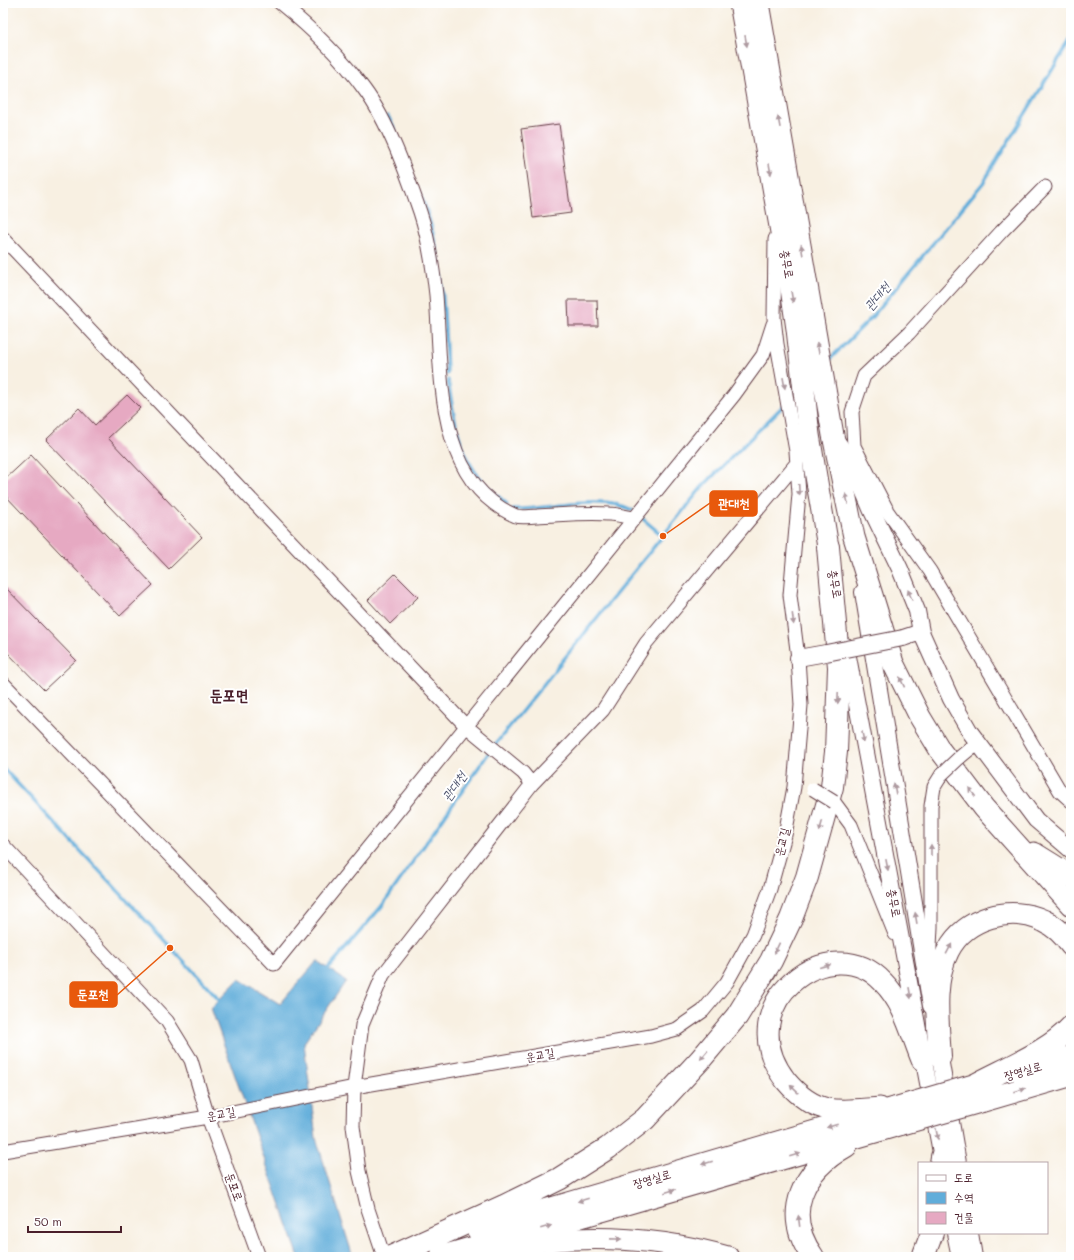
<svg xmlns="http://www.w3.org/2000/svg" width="1074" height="1260" font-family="Mali,'Poor Story',sans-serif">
<rect width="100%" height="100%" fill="#fff"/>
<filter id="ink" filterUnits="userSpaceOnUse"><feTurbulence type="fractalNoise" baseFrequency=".025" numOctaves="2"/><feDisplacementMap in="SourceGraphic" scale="8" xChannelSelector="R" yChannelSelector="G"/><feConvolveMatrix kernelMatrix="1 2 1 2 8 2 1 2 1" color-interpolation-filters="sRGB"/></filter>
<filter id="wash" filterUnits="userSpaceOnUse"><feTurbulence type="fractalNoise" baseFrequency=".012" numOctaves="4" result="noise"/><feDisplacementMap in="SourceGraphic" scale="16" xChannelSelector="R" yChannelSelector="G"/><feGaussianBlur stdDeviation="0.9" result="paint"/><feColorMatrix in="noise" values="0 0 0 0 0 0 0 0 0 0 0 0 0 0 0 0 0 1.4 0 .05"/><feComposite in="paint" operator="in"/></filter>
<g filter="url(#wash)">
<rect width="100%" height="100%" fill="#f8f0e2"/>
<!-- water -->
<path fill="#61adda" stroke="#566682" d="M317,961L346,981L304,1043L316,1138L353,1257H299L211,1008L239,979L280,1004Z"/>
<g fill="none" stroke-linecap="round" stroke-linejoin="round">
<!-- stream -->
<path stroke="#61adda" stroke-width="3.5" d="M388,116L395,130
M420,193C444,252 444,311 447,374
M828,361L872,317L983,183L1071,39
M448,380C453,414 459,457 484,483C491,491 499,497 507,504
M513,509C546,510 603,494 632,510
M643,519L663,536
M494,746L702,487L784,405
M3,768L222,1002
M326,971L382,906L490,751"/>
</g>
<g id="blocks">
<!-- building -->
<path fill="#e6a9c2" d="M559,124L571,213L533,218L521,129Z
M568,300H597L598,326H569Z
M127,395L140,408L108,438L202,537L169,569L46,440L79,408L95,425Z
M31,455L153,585L120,616L3,493V481Z
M395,574L418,597L390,624L368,600Z
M3,585L76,660L44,690L3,648Z"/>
</g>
</g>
<g filter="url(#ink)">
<use href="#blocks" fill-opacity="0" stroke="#643e46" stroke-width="1"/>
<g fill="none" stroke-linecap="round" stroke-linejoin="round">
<!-- minor casing -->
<g stroke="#643e46" stroke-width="15">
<path id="minor" d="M280,3C311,28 341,57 364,89C388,121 407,174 420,212C429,239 433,267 436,295C442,369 433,481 516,516C522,518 531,516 537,516C561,515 585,512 609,514C617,514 625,517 633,518
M3,238L466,726L523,773L532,784
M880,501L930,571L1060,791L1071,801
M886,508L854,446L852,412L864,376L909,333L1001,232L1045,187
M3,683L274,964L734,395L763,355L773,324
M959,758L977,743
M834,802L851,825L895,934
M3,845L167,1021L191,1060L208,1117L259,1257
M929,967L931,927V806L934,787L942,774
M3,1151L208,1117L354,1087L651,1036L677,1029L703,1011L727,982L753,935L770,889L785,835L794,787L801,705L798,658L790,595L799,494L796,451L777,344L774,318L775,239
M384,1257L368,1209L359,1171L353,1126L354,1087L362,1025L383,975L532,784L603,710L646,643L796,464"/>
</g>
<!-- tertiary casing -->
<g stroke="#643e46" stroke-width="18">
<path id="tertiary" d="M839,444L857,476L871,509L900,569L917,611L921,632
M863,592L931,1006
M903,638L921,632L951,699L970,732L1036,820L1071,850
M846,646L943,1163
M798,658L826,653
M938,1046L958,1163
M955,1233L960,1257
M970,1233L974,1257"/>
</g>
<!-- primary casing -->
<g stroke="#643e46" stroke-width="23">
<path id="primary" d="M740,3L791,288L797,329L809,435L828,547
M758,3L833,435L854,537L893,663L920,717L940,750L984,808L1071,905
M1034,853L1071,876
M880,1108C863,1109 845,1112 828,1109C812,1106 797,1094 786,1081C726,1004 832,926 883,982C904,1003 911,1033 922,1060
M492,1249C571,1233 651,1235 728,1257"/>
</g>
<!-- trunk casing -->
<g stroke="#643e46" stroke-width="24">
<path id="trunk" d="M940,1057C938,1023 932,982 948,951C965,917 1011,905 1044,921C1055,926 1064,935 1071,945
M1020,1071L1071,1057
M975,1085C1004,1069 1050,1051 1071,1027
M982,1101L1071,1075
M941,1163L942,1157
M478,1230L896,1108
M391,1257L504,1206L559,1179L608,1148L645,1119L700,1060L737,1016L771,961L791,919L807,877L832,787L836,752L839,667L828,547
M441,1257L901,1124
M813,1257C781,1213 803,1170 846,1146
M923,1257L932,1233"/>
</g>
<!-- minor -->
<use href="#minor" stroke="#fff" stroke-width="13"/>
<!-- tertiary -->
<use href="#tertiary" stroke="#fff" stroke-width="16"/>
<!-- primary -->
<use href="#primary" stroke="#fff" stroke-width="21"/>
<!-- trunk -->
<use href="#trunk" stroke="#fff" stroke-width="22"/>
<!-- minor-bridge casing -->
<g stroke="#643e46" stroke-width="15" stroke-linecap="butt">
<path id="minor-bridge" d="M942,774L959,758
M813,789L834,802"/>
</g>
<!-- tertiary-bridge casing -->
<g stroke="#643e46" stroke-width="18" stroke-linecap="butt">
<path id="tertiary-bridge" d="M826,653L903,638"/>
</g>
<!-- trunk-bridge casing -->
<g stroke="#643e46" stroke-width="24" stroke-linecap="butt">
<path id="trunk-bridge" d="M896,1108L975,1085
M901,1124L982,1101"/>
</g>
<!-- minor-bridge -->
<use href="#minor-bridge" stroke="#fff" stroke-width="13"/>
<!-- tertiary-bridge -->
<use href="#tertiary-bridge" stroke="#fff" stroke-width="16"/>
<!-- trunk-bridge -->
<use href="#trunk-bridge" stroke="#fff" stroke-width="22"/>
</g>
<!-- one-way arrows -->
<defs><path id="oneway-solid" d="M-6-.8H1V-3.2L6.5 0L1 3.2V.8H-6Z"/></defs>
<g fill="#ae9aa0">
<use href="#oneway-solid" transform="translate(746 41) rotate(80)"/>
<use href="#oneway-solid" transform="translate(779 122) rotate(-100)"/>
<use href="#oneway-solid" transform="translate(770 169) rotate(80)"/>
<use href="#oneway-solid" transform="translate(802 250) rotate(-99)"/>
<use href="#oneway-solid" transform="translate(792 297) rotate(81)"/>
<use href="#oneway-solid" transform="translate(818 348) rotate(-100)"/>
<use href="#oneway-solid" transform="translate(784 383) rotate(80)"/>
<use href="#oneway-solid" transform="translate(799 490) rotate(87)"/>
<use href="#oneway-solid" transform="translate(847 499) rotate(-102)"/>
<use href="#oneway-solid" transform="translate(910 595) rotate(-112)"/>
<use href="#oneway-solid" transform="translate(793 619) rotate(83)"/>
<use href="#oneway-solid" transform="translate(902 682) rotate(-115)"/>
<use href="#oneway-solid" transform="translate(838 698) rotate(92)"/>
<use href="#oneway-solid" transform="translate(863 737) rotate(79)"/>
<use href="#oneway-solid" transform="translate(895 789) rotate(-99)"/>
<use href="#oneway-solid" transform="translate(972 792) rotate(-127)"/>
<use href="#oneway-solid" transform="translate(821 826) rotate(105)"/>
<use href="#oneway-solid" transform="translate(931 850) rotate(-90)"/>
<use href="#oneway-solid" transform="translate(887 865) rotate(79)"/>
<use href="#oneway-solid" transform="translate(916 918) rotate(-99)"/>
<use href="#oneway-solid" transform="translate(777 948) rotate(115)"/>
<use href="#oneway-solid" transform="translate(949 949) rotate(-62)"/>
<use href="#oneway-solid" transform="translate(825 966) rotate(-14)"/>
<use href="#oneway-solid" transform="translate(910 993) rotate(80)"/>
<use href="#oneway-solid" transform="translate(704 1055) rotate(130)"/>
<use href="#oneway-solid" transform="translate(794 1089) rotate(-136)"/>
<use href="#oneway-solid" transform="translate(1020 1090) rotate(-16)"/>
<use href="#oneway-solid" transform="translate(832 1126) rotate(164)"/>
<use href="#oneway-solid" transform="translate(937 1134) rotate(79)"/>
<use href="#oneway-solid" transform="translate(795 1155) rotate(-16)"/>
<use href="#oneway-solid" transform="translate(707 1163) rotate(164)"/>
<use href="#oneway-solid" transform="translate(670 1191) rotate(-16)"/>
<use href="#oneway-solid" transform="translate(583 1200) rotate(164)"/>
<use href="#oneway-solid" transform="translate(799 1221) rotate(-97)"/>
<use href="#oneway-solid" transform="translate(546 1227) rotate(-16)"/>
<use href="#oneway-solid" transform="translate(616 1239) rotate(1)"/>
</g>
</g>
<g text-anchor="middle" stroke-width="4" stroke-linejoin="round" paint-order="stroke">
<!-- street labels -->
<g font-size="12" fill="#4a1f2b" stroke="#fff">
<text transform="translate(787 264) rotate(80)" y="4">충무로</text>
<text transform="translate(835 584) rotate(79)" y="4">충무로</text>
<text transform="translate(782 842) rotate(-76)" y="4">운교길</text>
<text transform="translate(894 903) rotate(79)" y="4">충무로</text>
<text transform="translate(540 1055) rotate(-10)" y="4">운교길</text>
<text transform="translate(1023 1071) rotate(-16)" y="4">장영실로</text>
<text transform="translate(221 1114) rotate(-11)" y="4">운교길</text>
<text transform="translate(652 1179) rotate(-16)" y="4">장영실로</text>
<text transform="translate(234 1187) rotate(70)" y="4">둔포로</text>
</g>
<!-- water labels -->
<g font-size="13" font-style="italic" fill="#535871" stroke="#fff">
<text transform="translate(877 296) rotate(-50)" y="5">관대천</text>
<text transform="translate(454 786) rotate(-55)" y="5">관대천</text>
</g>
<!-- district labels -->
<g font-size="16" font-weight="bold" fill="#4a1f2b" stroke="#fff">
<text x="229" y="701">둔포면</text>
</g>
</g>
<!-- callouts -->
<path fill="none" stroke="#e8590c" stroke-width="1.5" d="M663 536L710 503M170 948L117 995"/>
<g fill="#e8590c" stroke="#fff" stroke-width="1.5">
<circle cx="663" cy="536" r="4"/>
<circle cx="170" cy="948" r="4"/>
</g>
<g fill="#e8590c" stroke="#e8590c" stroke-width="1.5">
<rect x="710" y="491" width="47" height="25" rx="4"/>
<rect x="70" y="982" width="47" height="25" rx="4"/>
</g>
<g font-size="13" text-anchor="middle" font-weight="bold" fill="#fff">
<text x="734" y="508">관대천</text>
<text x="93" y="999">둔포천</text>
</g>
<!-- margin -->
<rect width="1074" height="1260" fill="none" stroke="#fff" stroke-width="16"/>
<!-- legend -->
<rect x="918" y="1162" width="130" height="72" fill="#ffffff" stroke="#b7a5aa"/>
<rect x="926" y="1175" width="20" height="6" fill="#ffffff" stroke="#b7a5aa"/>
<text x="954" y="1182" font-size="12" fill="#4a1f2b">도로</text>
<rect x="926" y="1192" width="20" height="12" fill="#61adda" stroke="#b7a5aa"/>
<text x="954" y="1202" font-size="12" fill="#4a1f2b">수역</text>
<rect x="926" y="1212" width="20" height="12" fill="#e6a9c2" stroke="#b7a5aa"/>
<text x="954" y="1222" font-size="12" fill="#4a1f2b">건물</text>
<!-- scale -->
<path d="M28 1226v6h93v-6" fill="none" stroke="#4a1f2b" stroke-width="2"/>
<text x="34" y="1226" font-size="12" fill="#4a1f2b" stroke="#ffffff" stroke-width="3" paint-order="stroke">50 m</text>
</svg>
